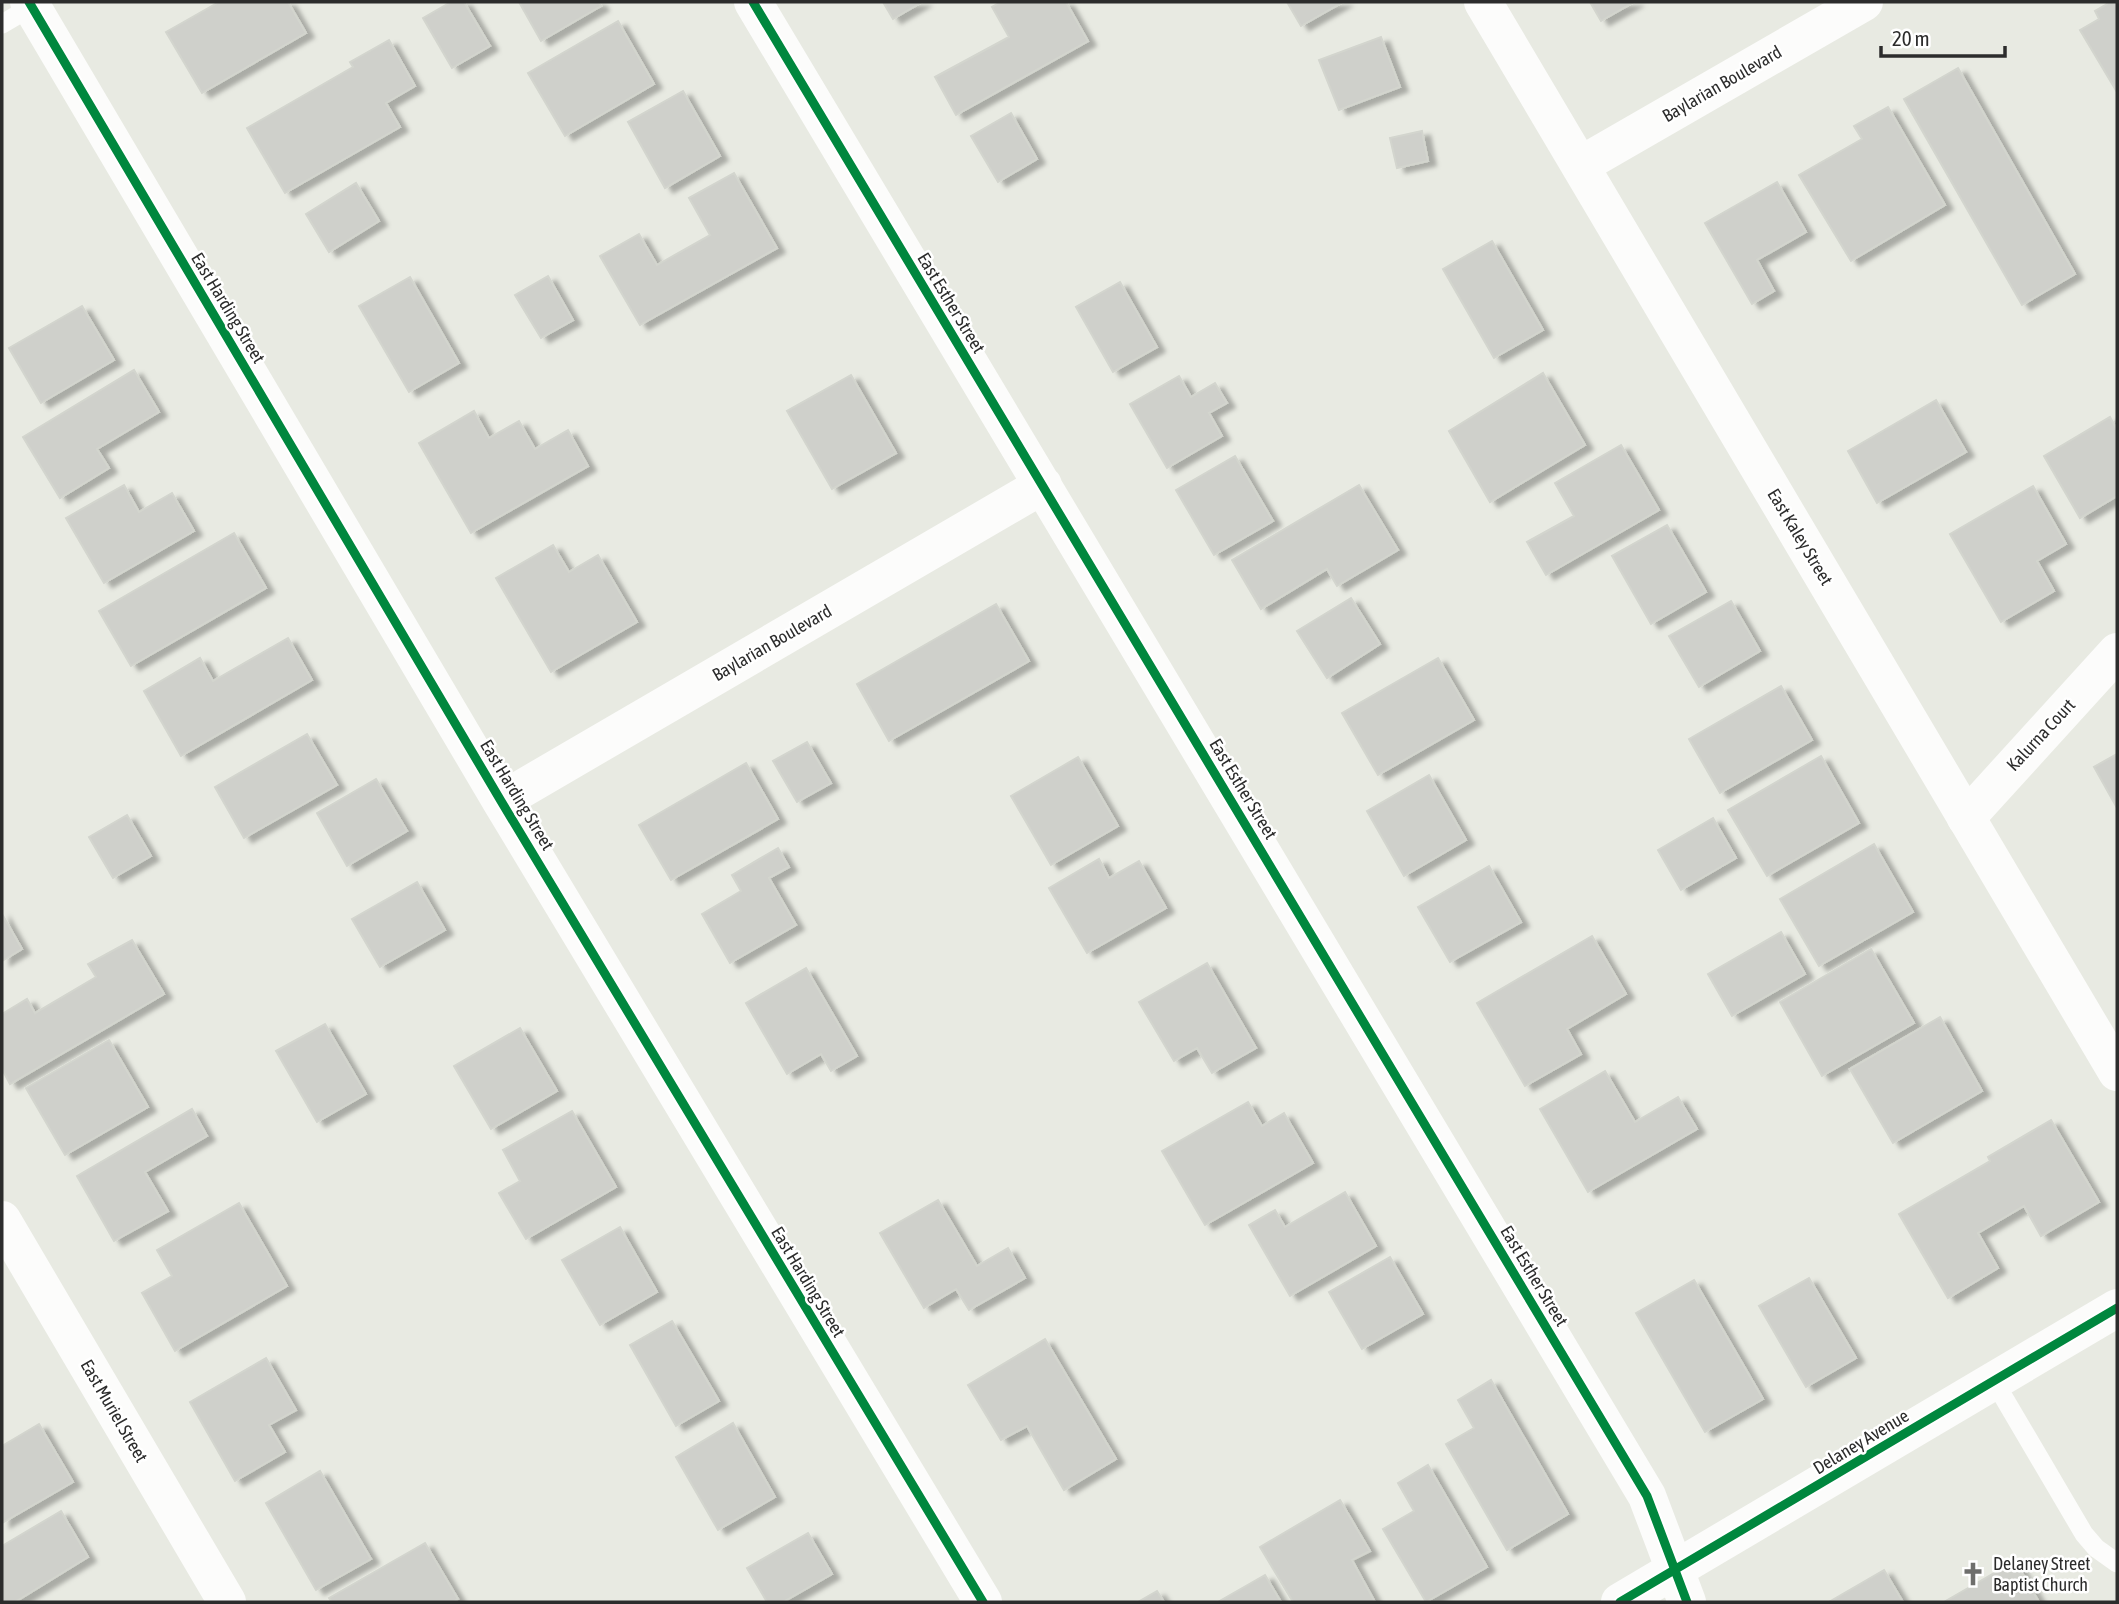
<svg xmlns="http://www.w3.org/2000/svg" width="2119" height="1604" font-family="'Asap Condensed',sans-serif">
<defs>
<filter id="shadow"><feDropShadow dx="8" dy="4.5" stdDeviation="2" flood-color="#0004"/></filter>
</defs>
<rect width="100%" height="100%" fill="#e8eae2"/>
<!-- building -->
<path fill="#cfd0cb" stroke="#d3d5ce" stroke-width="2" filter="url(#shadow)" d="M219,2H288L306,33L202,93L166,32Z
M451,2H464L490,46L452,68L423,18Z
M519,2H598L601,6L541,41Z
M883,2H922L893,19Z
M1001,2H1066L1088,41L956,115L935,77L1009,37L992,7Z
M1287,2H1343L1301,26Z
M1590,2H1634L1601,21Z
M2106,2H2117V92L2080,30L2099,19L2095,11L2107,4Z
M618,21L654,84L565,136L528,73Z
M1381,37L1400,87L1339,110L1319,60Z
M389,40L415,86L386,103L400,127L285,193L247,128L353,67L350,62Z
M1958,68L2075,274L2022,305L1904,99Z
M683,91L720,156L665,188L628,122Z
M1888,107L1945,205L1851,261L1799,175L1862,139L1854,126Z
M1011,113L1037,159L998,182L971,136Z
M1422,131L1428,161L1397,168L1390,138Z
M734,173L777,248L640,325L600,256L639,234L657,265L710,235L689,198Z
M1777,182L1806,232L1757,260L1774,291L1752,304L1705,223Z
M356,183L379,221L329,252L306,214Z
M1492,241L1543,330L1494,358L1443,269Z
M548,276L573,320L541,338L515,295Z
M410,277L459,363L409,392L359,306Z
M1120,282L1157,347L1113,372L1076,307Z
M82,306L114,360L41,403L9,348Z
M134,370L159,412L97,449L109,468L60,498L23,437Z
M1543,373L1585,445L1490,502L1449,431Z
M851,375L896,453L832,489L787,411Z
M1179,376L1191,397L1215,383L1227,403L1209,413L1222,436L1167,468L1130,404Z
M1936,400L1966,452L1877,503L1848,451Z
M474,411L489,438L519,421L535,449L568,430L588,466L471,533L419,443Z
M2110,417L2117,430V496L2080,518L2044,456Z
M1621,445L1659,510L1546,575L1527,542L1574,516L1555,483Z
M1235,456L1273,521L1214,555L1176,490Z
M124,485L139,512L172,493L194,531L104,583L66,518Z
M1359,485L1398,550L1337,586L1327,569L1261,609L1232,560Z
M2033,486L2066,544L2037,561L2054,591L2001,622L1950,534Z
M1667,525L1706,592L1651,624L1612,556Z
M234,533L266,588L131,666L99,611Z
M553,545L569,572L598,555L637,622L551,672L496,578Z
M1351,598L1380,644L1327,678L1297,631Z
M1731,601L1760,651L1699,687L1669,636Z
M996,604L1029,661L889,741L857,684Z
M288,638L312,680L181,756L144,691L200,658L213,681Z
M1438,658L1474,720L1378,775L1342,713Z
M1781,686L1812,740L1720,793L1689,739Z
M307,734L337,785L244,838L215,787Z
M807,742L831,783L797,802L773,761Z
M2117,754V808L2094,767Z
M1821,756L1859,823L1767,876L1728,810Z
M1078,757L1118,826L1051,865L1011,796Z
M746,763L778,819L671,880L639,825Z
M1429,775L1466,840L1404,876L1367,811Z
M376,779L407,831L347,866L317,813Z
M127,815L151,856L113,878L89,837Z
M1713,818L1736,858L1681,890L1658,850Z
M1874,844L1913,912L1819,966L1780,899Z
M778,848L789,867L769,878L796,925L730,963L702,914L741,891L732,875Z
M1099,859L1109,878L1139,861L1166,908L1087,953L1049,888Z
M1489,866L1521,922L1450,962L1418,907Z
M417,882L445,930L380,967L352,919Z
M2,914L22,949L2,961Z
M1781,932L1805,974L1732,1016L1708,974Z
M1592,936L1626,994L1567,1029L1581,1054L1525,1086L1477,1003Z
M132,940L164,994L10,1084L2,1069V1014L27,999L35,1013L96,977L88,964Z
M1871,949L1914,1023L1822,1076L1780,1002Z
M1207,963L1256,1048L1212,1073L1197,1048L1174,1061L1139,1002Z
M806,968L857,1056L831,1071L821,1054L787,1074L746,1003Z
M1940,1017L1982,1091L1893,1143L1850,1069Z
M325,1024L366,1094L317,1122L276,1051Z
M520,1028L557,1091L491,1129L454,1066Z
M109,1040L148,1107L65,1155L26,1088Z
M1605,1071L1635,1122L1678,1097L1697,1129L1588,1192L1540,1109Z
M1248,1102L1262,1126L1284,1113L1313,1163L1205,1225L1162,1151Z
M192,1109L207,1136L145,1172L168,1211L114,1241L77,1176Z
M572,1111L616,1187L526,1239L499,1193L520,1181L503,1150Z
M2051,1120L2099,1202L2041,1236L2024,1206L1978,1233L1998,1268L1948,1298L1899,1214L1990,1161L1988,1157Z
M1345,1192L1376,1246L1290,1296L1249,1225L1275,1210L1285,1227Z
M938,1200L977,1266L1008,1248L1025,1278L969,1310L956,1289L924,1308L880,1233Z
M239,1203L287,1286L175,1351L142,1293L172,1276L157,1250Z
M620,1227L657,1292L600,1325L562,1260Z
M1390,1257L1423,1314L1362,1349L1329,1292Z
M1809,1278L1856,1358L1806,1387L1759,1306Z
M1694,1280L1763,1399L1705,1432L1636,1313Z
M672,1321L719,1401L676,1426L630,1345Z
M1045,1339L1116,1459L1064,1490L1027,1426L1001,1440L968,1385Z
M266,1358L296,1410L269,1425L285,1452L235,1481L190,1402Z
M1491,1380L1568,1514L1507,1550L1446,1444L1474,1428L1458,1400Z
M733,1423L775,1497L718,1530L676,1457Z
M39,1424L73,1482L2,1523V1446Z
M1428,1465L1487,1567L1426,1602L1383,1529L1414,1511L1398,1483Z
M320,1471L371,1559L316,1590L266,1503Z
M1340,1500L1370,1551L1352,1560L1375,1602H1293L1260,1547Z
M61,1511L88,1557L15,1602H2V1546Z
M808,1533L832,1574L783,1602H767L747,1568Z
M425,1543L458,1599L453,1602H332L329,1598Z
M2015,1561L2039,1602H1944Z
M1884,1570L1903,1602H1829Z
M1265,1575L1281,1602H1218Z
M1157,1591L1164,1602H1138Z"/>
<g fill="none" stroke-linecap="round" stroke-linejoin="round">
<!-- service -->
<path stroke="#fcfcfb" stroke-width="19" d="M2,24L31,7
M1994,1381L2084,1534L2096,1548L2117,1563"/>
<!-- minor -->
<path stroke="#fcfcfb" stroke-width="38" d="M29,2L501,801L983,1602
M753,2L1647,1496L1687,1602
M1581,165L1864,2
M501,801L1043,485
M1966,818L2117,652
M2,1220L227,1602"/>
<!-- tertiary -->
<path stroke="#fcfcfb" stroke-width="38" d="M1483,2L2117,1072
M1620,1602L2117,1308"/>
<!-- cycleway casing -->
<g stroke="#fff" stroke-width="13">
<path id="cycleway" d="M29,2L501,801L983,1602
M753,2L1647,1496L1687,1602
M1620,1602L2117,1308"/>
</g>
<!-- cycleway -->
<use href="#cycleway" stroke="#00873e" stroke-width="9"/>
</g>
<!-- icons -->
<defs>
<g id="church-bare" transform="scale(1.89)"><path d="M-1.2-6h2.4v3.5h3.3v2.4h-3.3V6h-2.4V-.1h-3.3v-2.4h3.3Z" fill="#6e6e6c" stroke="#fff" stroke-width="2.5" paint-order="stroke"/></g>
</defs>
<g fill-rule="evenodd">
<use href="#church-bare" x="1973" y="1574"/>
</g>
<g text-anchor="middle" stroke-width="5" stroke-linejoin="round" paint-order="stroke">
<!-- street labels -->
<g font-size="18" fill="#2c2c2c" stroke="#fff">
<text transform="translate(1722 84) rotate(-30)" y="6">Baylarian Boulevard</text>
<text transform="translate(951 303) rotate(59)" y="6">East Esther Street</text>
<text transform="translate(228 308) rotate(59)" y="6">East Harding Street</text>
<text transform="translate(1800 537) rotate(59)" y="6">East Kaley Street</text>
<text transform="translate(772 643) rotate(-30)" y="6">Baylarian Boulevard</text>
<text transform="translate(2041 735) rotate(-47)" y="6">Kalurna Court</text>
<text transform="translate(1243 789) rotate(59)" y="6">East Esther Street</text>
<text transform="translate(517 795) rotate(59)" y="6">East Harding Street</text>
<text transform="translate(1534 1276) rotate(59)" y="6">East Esther Street</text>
<text transform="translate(808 1282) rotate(59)" y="6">East Harding Street</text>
<text transform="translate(114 1411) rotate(60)" y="6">East Muriel Street</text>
<text transform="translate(1861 1442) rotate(-31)" y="6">Delaney Avenue</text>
</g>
<!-- poi labels -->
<g font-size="18" fill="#2c2c2c" stroke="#fff" text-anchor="start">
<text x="1993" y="1570">Delaney Street<tspan x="1993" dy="21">Baptist Church</tspan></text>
</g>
</g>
<!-- border -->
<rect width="2119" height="1604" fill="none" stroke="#2c2c2c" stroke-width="7"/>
<!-- scale -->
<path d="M1881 46v10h124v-10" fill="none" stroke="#2c2c2c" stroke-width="3.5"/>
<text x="1892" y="46" font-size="21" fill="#2c2c2c" stroke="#ffffff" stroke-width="5" paint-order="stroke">20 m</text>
</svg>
